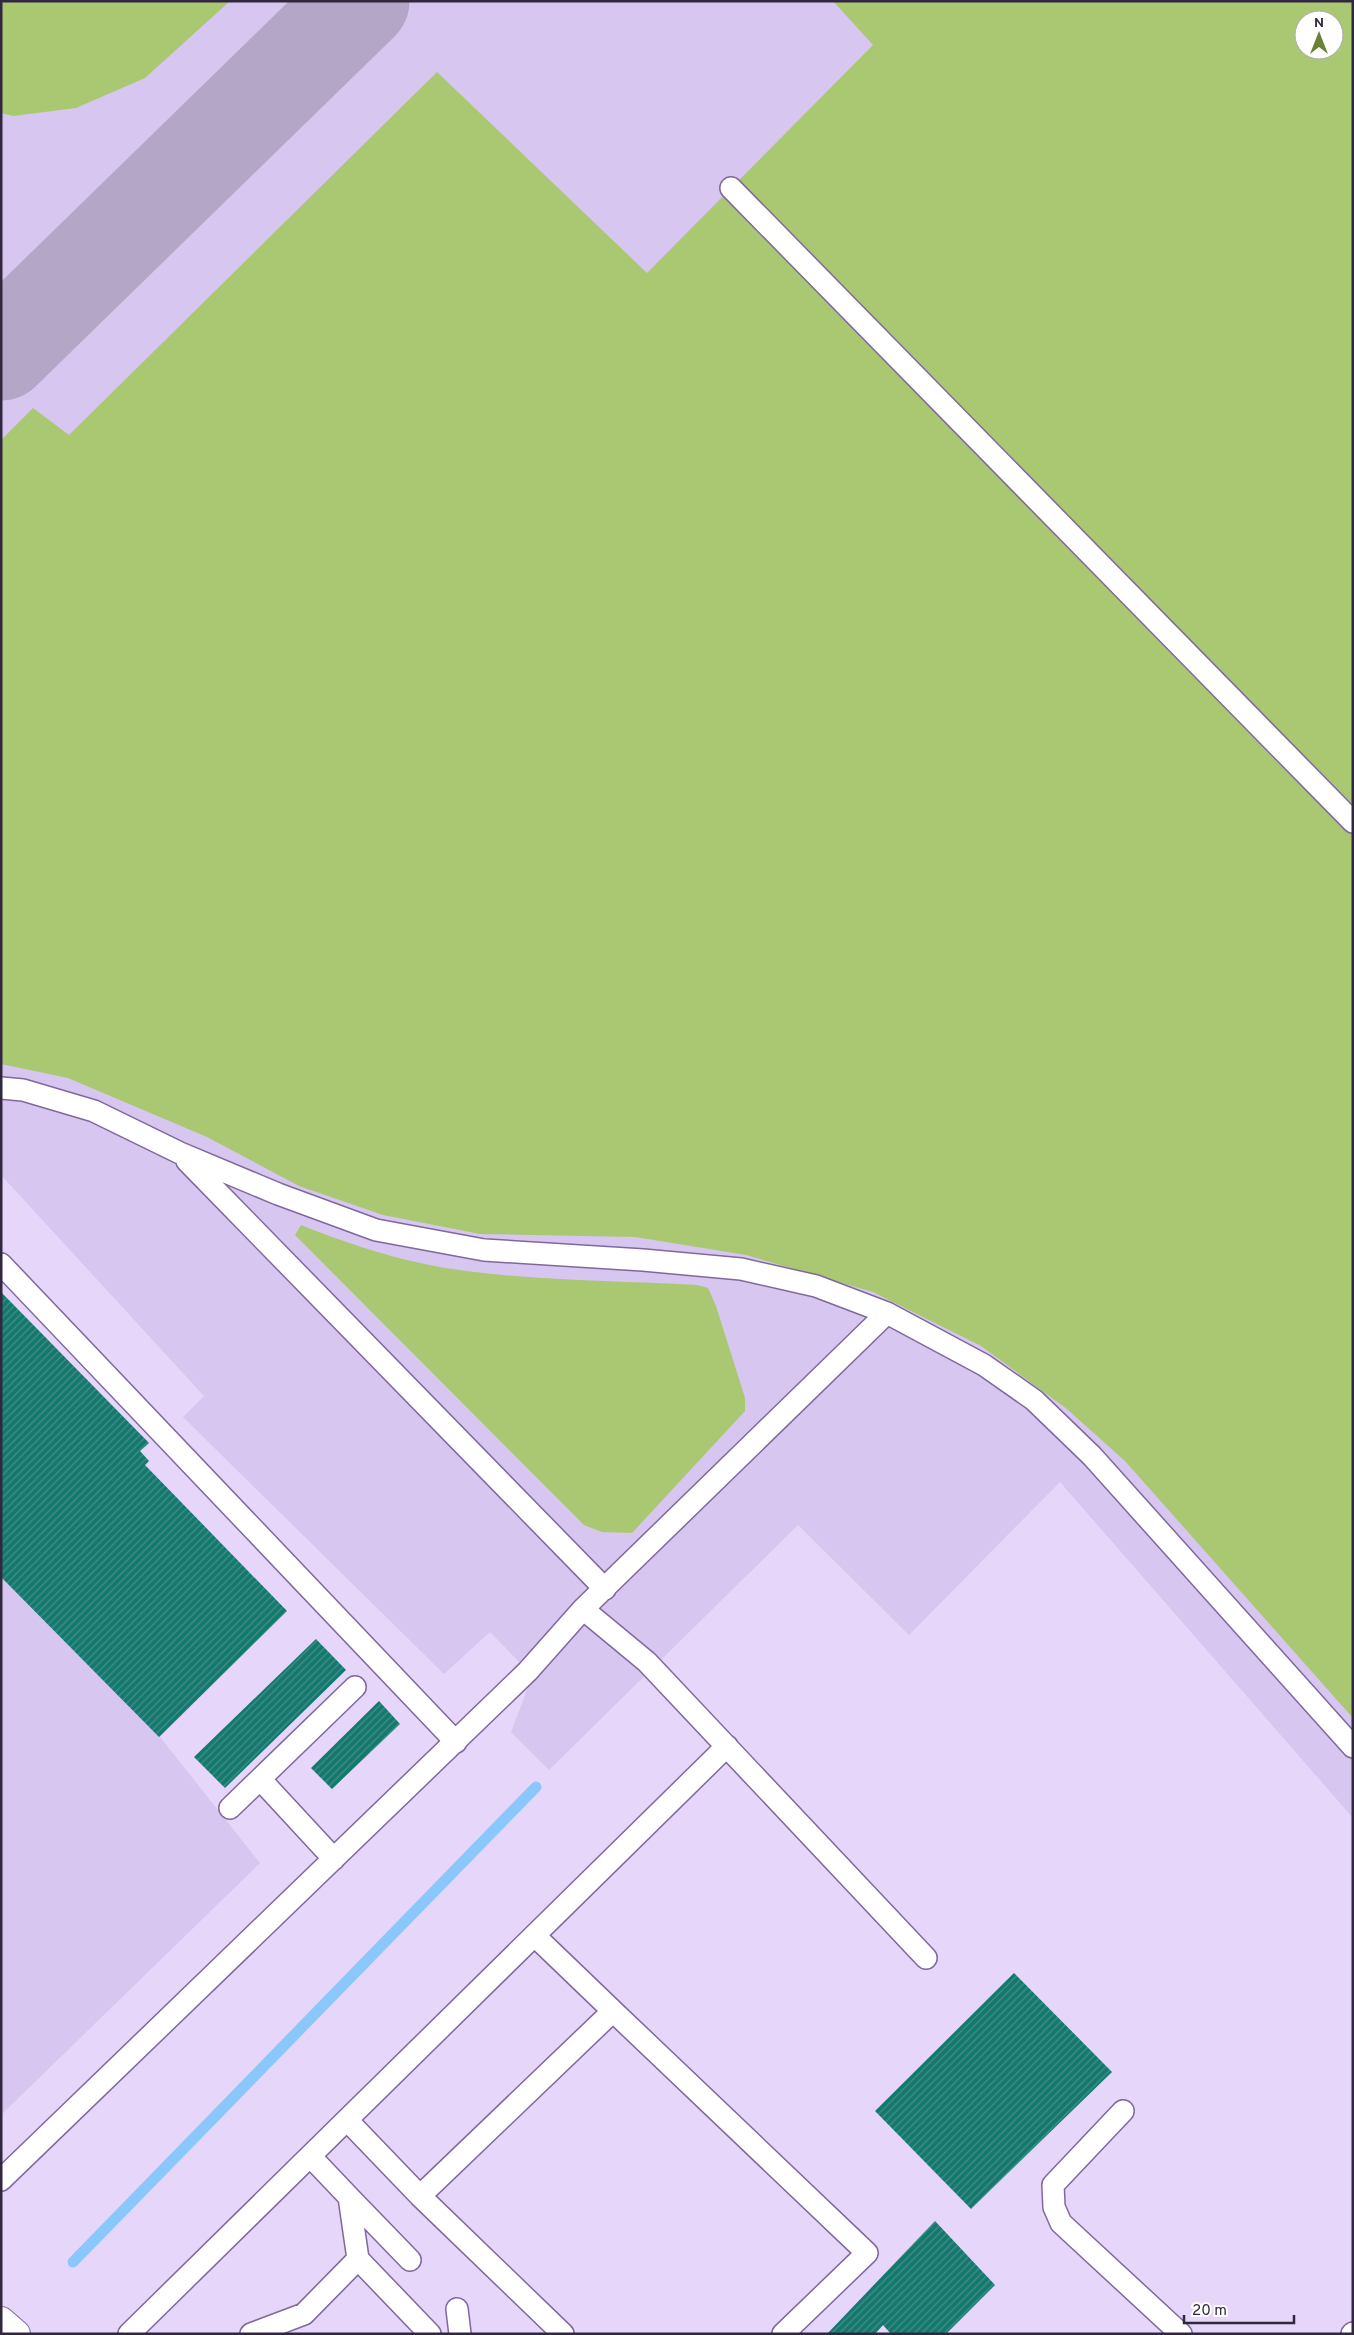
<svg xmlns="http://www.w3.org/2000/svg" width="1354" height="2335" font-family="Overpass,sans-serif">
<defs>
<pattern id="building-hatch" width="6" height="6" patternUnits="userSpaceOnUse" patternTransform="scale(1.25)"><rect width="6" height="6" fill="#13796e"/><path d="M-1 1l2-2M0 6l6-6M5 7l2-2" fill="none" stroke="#478e88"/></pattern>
</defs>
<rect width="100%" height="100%" fill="#e5d6fa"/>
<!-- built -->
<path fill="#d7c6ef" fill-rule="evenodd" d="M1,1H1353V1818L1060,1482L909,1635L798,1525L549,1770L511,1732L532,1677L528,1671L490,1632L444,1674L183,1417L204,1396L1,1175ZM1304,20H1334V50H1304Z
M1,1292L149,1443L140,1451L149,1461L145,1466L287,1611L160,1737L260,1863L1,2115Z"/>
<!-- green -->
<path fill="#aac772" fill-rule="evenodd" d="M1,1H230L145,78L76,108L13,116L1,113Z
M833,1H1353V1718L1125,1461L1067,1409L981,1346L873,1292L746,1255L635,1237L480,1234L383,1215L299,1186L207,1137L68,1078L1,1064V440L33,408L69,435L437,72L647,273L873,45ZM1304,20H1334V50H1304Z
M301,1225C353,1246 410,1264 466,1271C542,1281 621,1281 697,1285L708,1288L716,1306L745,1398V1411L632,1533L602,1532L584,1525L295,1235Z"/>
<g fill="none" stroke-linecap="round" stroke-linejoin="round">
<!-- stream -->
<path stroke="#8ac8fb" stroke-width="11" d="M73,2262L536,1787"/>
<!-- taxiway -->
<path stroke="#b4a6c6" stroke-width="99" d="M1,351L360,1"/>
</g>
<!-- building -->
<path fill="url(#building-hatch)" d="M1,1292L149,1443L140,1451L149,1461L145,1465L287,1611L159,1737L1,1577Z
M316,1639L346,1670L225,1788L194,1757Z
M379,1701L400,1724L332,1789L311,1768Z
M1014,1973L1112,2072L971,2209L875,2111Z
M935,2221L995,2285L946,2334H891L883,2325L875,2334H827Z"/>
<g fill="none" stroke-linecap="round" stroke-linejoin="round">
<!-- lane casing -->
<g stroke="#80689e" stroke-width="24">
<path id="lane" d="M731,188L1353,822
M1,1088L23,1090L94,1111L180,1153L278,1194L376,1230L484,1250L643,1260L741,1269L816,1286L887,1313L984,1365L1034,1400L1092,1456L1353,1747
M187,1161L605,1589
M1,1264L456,1742
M583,1609L647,1662L926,1958
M260,1779L334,1859
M230,1808L355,1687
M535,1936L613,2011
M1123,2111L1053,2185L1054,2207L1061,2223L1181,2334
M347,2120L420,2196
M310,2156L349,2197L358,2259L430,2334
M1,2180L528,1671L583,1609L887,1313
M349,2197L410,2260
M457,2309L460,2334
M129,2334L727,1746
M251,2334L304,2314L358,2259
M563,2334L420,2196L613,2011L867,2253L783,2334
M1352,2334L1353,2333"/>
</g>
<!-- street casing -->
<g stroke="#80689e" stroke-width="30">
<path id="street" d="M1,2321L16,2334"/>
</g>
<!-- lane -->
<use href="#lane" stroke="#fff" stroke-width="21"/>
<!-- street -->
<use href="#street" stroke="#fff" stroke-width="28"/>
</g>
<!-- border -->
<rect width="1354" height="2335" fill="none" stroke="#31273e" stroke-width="5"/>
<!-- north arrow -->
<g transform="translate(1319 35)"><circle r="24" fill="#ffffff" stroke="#ada9b2"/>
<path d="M0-4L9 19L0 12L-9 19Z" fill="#6a8235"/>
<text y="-8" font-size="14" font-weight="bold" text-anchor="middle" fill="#31273e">N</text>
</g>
<!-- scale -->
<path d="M1184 2315v8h110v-8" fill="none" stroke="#31273e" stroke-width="2.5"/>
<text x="1192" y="2315" font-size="15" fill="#31273e" stroke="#ffffff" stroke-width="4" paint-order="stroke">20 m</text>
</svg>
